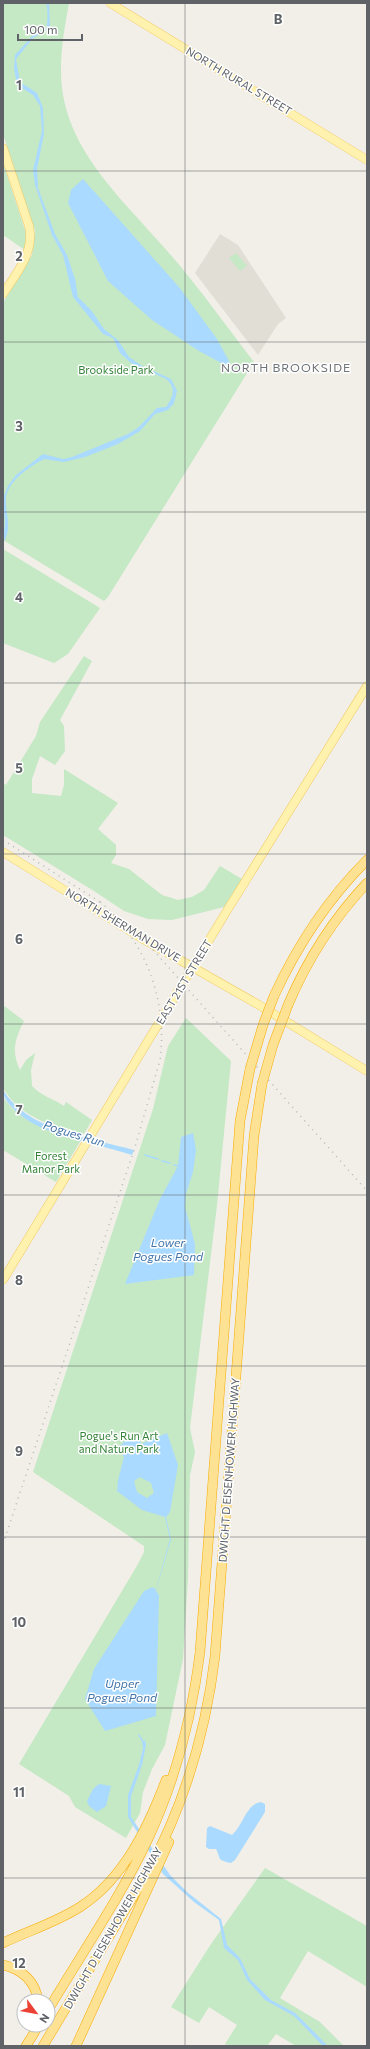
<svg xmlns="http://www.w3.org/2000/svg" width="370" height="2049" font-family="Commissioner,sans-serif">
<rect width="100%" height="100%" fill="#f1efe8"/>
<!-- education -->
<path fill="#e1ded6" d="M220,234L238,245L286,318L278,324L258,355L195,273Z"/>
<!-- green -->
<path fill="#c5e8c5" d="M3,3H69C65,25 61,47 61,69C60,147 122,198 168,252C199,287 226,326 254,362L108,597L104,601L3,540V303L32,255L35,231L3,134Z
M3,163L26,233L25,250L3,235Z
M236,253L247,266L240,271L229,258Z
M3,549L100,608L68,654L54,663L3,643Z
M84,656L92,661L60,720L64,726L65,751L55,765L40,756L32,779V793L61,796L64,785V769L118,803L98,829L116,845V855L111,863L129,869L162,895L178,900L192,897L204,890L220,866L242,879L224,907L172,920L148,919L124,911L94,891L3,835V783L6,785L36,736L40,722Z
M3,1005L24,1021C15,1039 11,1051 20,1070L26,1060L35,1053L31,1070L32,1086C43,1097 52,1098 64,1106L66,1102L92,1120L84,1134C52,1126 21,1118 3,1088Z
M186,1018L231,1061L217,1205L190,1428L195,1452L190,1475L188,1578L183,1659L165,1745L152,1769L143,1792L140,1813L126,1838L75,1807L69,1796L19,1764L138,1564L144,1552V1546L33,1472L153,1109L168,1046Z
M3,1097C21,1124 52,1131 81,1140L56,1182L3,1150Z
M265,1868L367,1926V1987L308,1951L280,1998L320,2022L344,2046H296L276,2034L267,2046H228L225,2044L237,2025L209,2007L199,2023L171,2007L211,1944Z"/>
<!-- water -->
<path fill="#aadaff" fill-rule="evenodd" d="M46,3H49L50,28L33,38L16,59L20,82L37,93L43,108L44,134L37,169L38,188L55,234L67,255L75,279L78,297L91,310L104,329L118,340L129,357L142,366L171,379L177,391L174,403L168,410L155,414L140,431L118,444L85,457L64,462L44,459C30,466 8,481 6,498C5,513 13,529 3,543L5,522L3,498L8,486L16,475L43,454L63,459L72,457L128,434L139,427L157,408L166,407C173,397 177,388 166,379L131,363L120,353L113,338L103,334L73,297L63,255L52,235L35,185L33,170L42,131L40,106L33,95L17,85L14,68L15,55L34,34L46,29C48,25 48,7 46,3Z
M83,179L179,287L217,339L230,363L225,365L199,351L152,320L108,281L68,203L71,190Z
M3,1090C28,1131 91,1138 134,1150L132,1155C104,1146 67,1139 40,1127C27,1121 3,1105 3,1090Z
M193,1133L196,1150L193,1172L186,1194L185,1207L195,1244L194,1275L125,1284L160,1199L178,1166L181,1137Z
M167,1433L178,1465L170,1512L166,1517L171,1539L156,1591L159,1595L156,1716L105,1731L85,1699L94,1669L144,1591L153,1587L156,1590L170,1539L165,1517L142,1510L117,1491L118,1480L124,1457L118,1448L131,1435L139,1439L141,1444ZM140,1477L151,1483L154,1493L147,1498L137,1492L134,1481Z
M145,1740L146,1745L142,1765L131,1796V1817L170,1875L187,1892L221,1919L227,1945L240,1958L250,1979L271,2000L295,2013L328,2046H323L294,2016L265,2000L247,1980L238,1960L224,1948L219,1920L194,1902L163,1874L128,1817V1795L139,1765L143,1748L142,1741Z
M99,1784L111,1786L106,1806L97,1812L89,1806L87,1801L93,1789Z
M261,1802L265,1804V1812L235,1860L231,1863C216,1860 221,1858 216,1849H209L206,1847L207,1828L210,1826L232,1835C243,1826 246,1804 261,1802Z"/>
<g fill="none" stroke-linecap="round" stroke-linejoin="round">
<!-- stream -->
<path stroke="#aadaff" stroke-width="1.5" d="M145,1155L158,1159
M162,1161L170,1163
M174,1165L178,1166
M139,1735L143,1742"/>
<!-- major casing -->
<g stroke="#f2c960" stroke-width="9">
<path id="major" d="M110,3L367,160
M3,148L29,226C35,252 16,274 3,294
M3,852L143,939L259,1005L367,1071
M3,1280L228,909L367,686"/>
</g>
<!-- highway casing -->
<g stroke="#f9ab00" stroke-width="10">
<path id="highway" d="M274,996C297,946 328,899 367,860
M288,1005C307,960 334,918 367,883
M3,1943C28,1931 57,1922 80,1907C124,1879 148,1827 166,1780
M3,1965C22,1969 36,1982 38,2001
M48,2010C82,1953 120,1898 148,1839C176,1779 192,1717 200,1652L240,1121L250,1069
M26,2046L39,2025
M43,2046L148,1872C184,1805 206,1732 215,1656L254,1136L262,1084
M76,2046L169,1842"/>
</g>
<!-- major -->
<use href="#major" stroke="#fff2af" stroke-width="8"/>
<!-- highway -->
<use href="#highway" stroke="#fde293" stroke-width="9"/>
<!-- rail -->
<path stroke="#b6b7b8" stroke-width="1.5" stroke-dasharray="1 5" stroke-linecap="butt" d="M3,840L100,902
M128,924L155,952L367,1191
M3,1544L135,1147L160,1060C168,999 145,939 97,899"/>
<!-- highway-bridge casing -->
<g stroke="#f9ab00" stroke-width="10" stroke-linecap="butt">
<path id="highway-bridge" d="M250,1069L263,1025L274,996
M262,1084L273,1045L288,1005"/>
</g>
<!-- highway-bridge -->
<use href="#highway-bridge" stroke="#fde293" stroke-width="9"/>
</g>
<!-- grid -->
<path fill="none" stroke="#5f6368" stroke-width="1" stroke-opacity="0.55" d="M185,3V2046M3,171H367M3,342H367M3,512H367M3,683H367M3,854H367M3,1024H367M3,1195H367M3,1366H367M3,1537H367M3,1708H367M3,1878H367"/>
<g text-anchor="middle" stroke-width="3" stroke-linejoin="round" paint-order="stroke">
<!-- street labels -->
<g font-size="11" fill="#5f6368" stroke="#fff">
<text transform="translate(239 81) rotate(31)" y="4">NORTH RURAL STREET</text>
<text transform="translate(123 925) rotate(31)" y="4">NORTH SHERMAN DRIVE</text>
<text transform="translate(184 982) rotate(-59)" y="4">EAST 21ST STREET</text>
<text transform="translate(229 1470) rotate(-86)" y="4">DWIGHT D EISENHOWER HIGHWAY</text>
<text transform="translate(113 1928) rotate(-60)" y="4">DWIGHT D EISENHOWER HIGHWAY</text>
</g>
<!-- park labels -->
<g font-size="11" fill="#348238" stroke="#fff">
<text x="116" y="374">Brookside Park</text>
<text x="51" y="1160">Forest<tspan x="51" dy="13">Manor Park</tspan></text>
<text x="119" y="1440">Pogue's Run Art<tspan x="119" dy="13">and Nature Park</tspan></text>
</g>
<!-- neighbourhood labels -->
<g font-size="12" letter-spacing="1" fill="#70757a" stroke="#fff">
<text x="286" y="372">NORTH BROOKSIDE</text>
</g>
<!-- water labels -->
<g font-size="12" font-style="italic" fill="#4174aa" stroke="#fff">
<text transform="translate(74 1134) rotate(17)" y="4">Pogues Run</text>
<text x="168" y="1247">Lower<tspan x="168" dy="14">Pogues Pond</tspan></text>
<text x="122" y="1688">Upper<tspan x="122" dy="14">Pogues Pond</tspan></text>
</g>
</g>
<g font-size="13" text-anchor="middle" font-weight="bold" fill="#5f6368" stroke="#fff" stroke-width="3" stroke-linejoin="round" paint-order="stroke">
<text x="278" y="24">B</text>
<text x="19" y="90">1</text>
<text x="19" y="261">2</text>
<text x="19" y="431">3</text>
<text x="19" y="602">4</text>
<text x="19" y="773">5</text>
<text x="19" y="944">6</text>
<text x="19" y="1114">7</text>
<text x="19" y="1285">8</text>
<text x="19" y="1456">9</text>
<text x="19" y="1627">10</text>
<text x="19" y="1797">11</text>
<text x="19" y="1968">12</text>
</g>
<!-- border -->
<rect width="370" height="2049" fill="none" stroke="#5f6368" stroke-width="8"/>
<!-- north arrow -->
<g transform="translate(36 2013) rotate(122)"><circle r="19" fill="#ffffff" stroke="#bfc1c3"/>
<path d="M0-3L7 15L0 10L-7 15Z" fill="#ea4335"/>
<text y="-6" font-size="11" font-weight="bold" text-anchor="middle" fill="#5f6368">N</text>
</g>
<!-- scale -->
<path d="M18 34v6h64v-6" fill="none" stroke="#5f6368" stroke-width="2"/>
<text x="24" y="34" font-size="12" fill="#5f6368" stroke="#ffffff" stroke-width="3" paint-order="stroke">100 m</text>
</svg>
